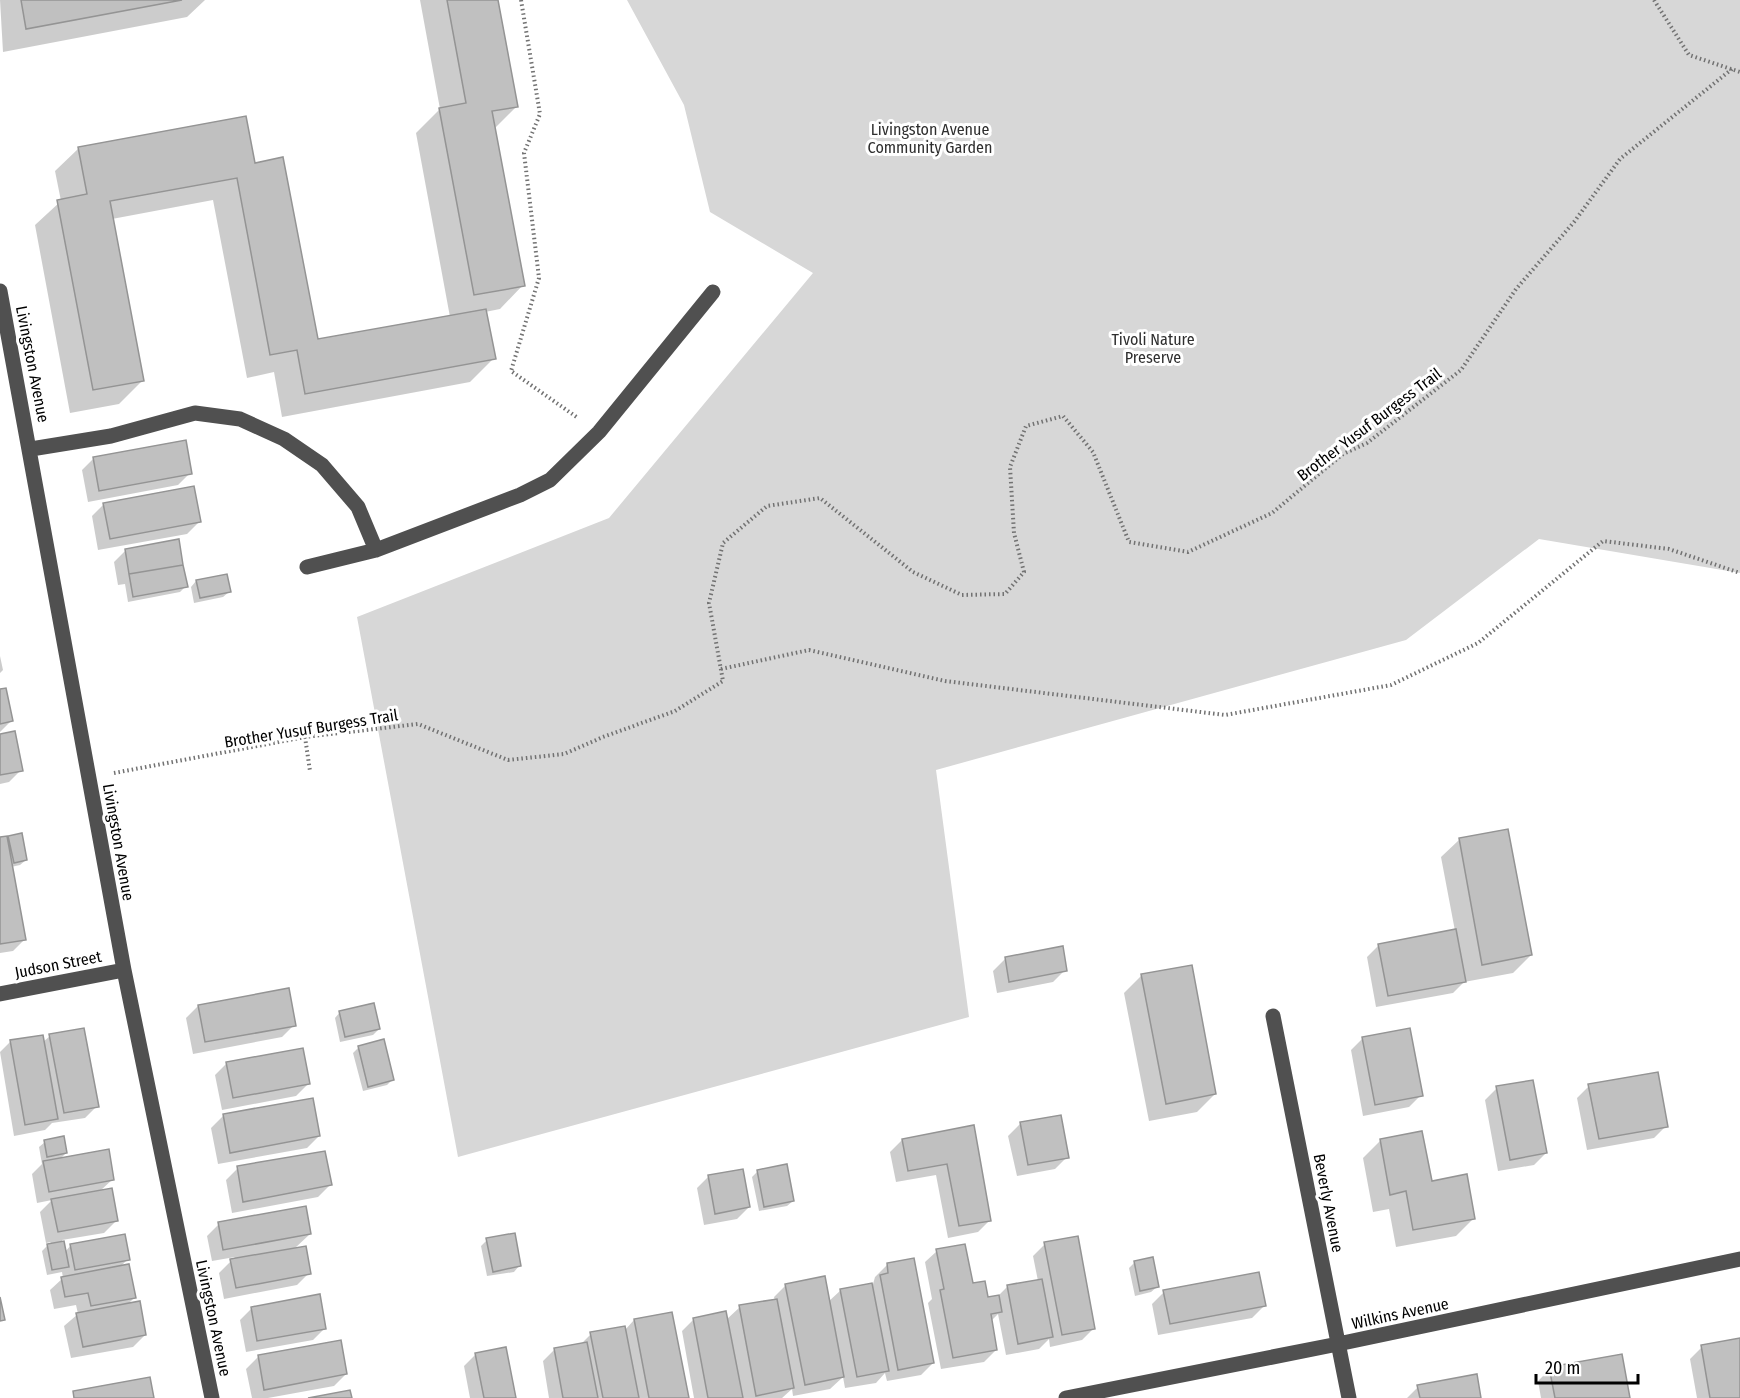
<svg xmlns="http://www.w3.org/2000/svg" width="1740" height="1398" font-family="'Fira Sans Condensed',sans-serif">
<rect width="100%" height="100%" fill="#fff"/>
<!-- green -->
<path fill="#d7d7d7" d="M627,0H1740V573L1539,539L1406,640L936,770L969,1017L458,1157L357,617L609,518L813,273L710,212L684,105Z"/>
<!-- shadow -->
<path fill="#0003" d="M0,0H205L187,17L3,52Z
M420,0H497L517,106L494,129L523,285L500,309L485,312L494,358L470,382L282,417L274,372L247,378L213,200L112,219L143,380L119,404L70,413L35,225L61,201L55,171L79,148L253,164L317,341L450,317L416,133L440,109Z
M94,458L190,473L178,485L88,502L82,470Z
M104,504L199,522L187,534L98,550L92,516Z
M126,550L186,586L180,592L128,602L125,584L118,585L114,562Z
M196,581L229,592L223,597L194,603L191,587Z
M0,656L3,670L0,673Z
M0,691L11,721L0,732Z
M0,736L21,770L9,782L0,784Z
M9,837L26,860L20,865L11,867L25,939L13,951L0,953V839L6,840Z
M1459,840L1531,955L1513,973L1464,982L1453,993L1376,1007L1367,957L1379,945L1455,931L1441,857Z
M1005,959L1065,970L1053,982L997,993L993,971Z
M1142,975L1215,1094L1197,1112L1149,1121L1124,993Z
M198,1006L294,1025L282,1037L193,1054L186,1018Z
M340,1012L379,1029L373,1035L340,1042L335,1018Z
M50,1036L97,1106L85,1118L52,1123L45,1130L14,1136L0,1052L10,1042H43Z
M1363,1038L1421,1095L1409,1107L1363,1116L1351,1050Z
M359,1047L392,1080L387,1085L363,1091L353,1053Z
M227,1063L308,1084L296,1096L222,1110L215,1075Z
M1589,1086L1666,1126L1654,1138L1587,1150L1577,1098Z
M1497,1088L1546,1153L1534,1165L1498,1171L1485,1100Z
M223,1116L319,1136L307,1148L218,1164L211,1128Z
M1020,1124L1067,1157L1055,1169L1017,1176L1008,1136Z
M972,1127L990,1220L978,1232L948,1238L936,1175L896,1182L890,1152L902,1140Z
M1381,1140L1474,1218L1456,1236L1396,1247L1389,1209L1373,1212L1363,1158Z
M45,1142L66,1153L59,1160L113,1179L100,1191L116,1221L104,1233L62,1240L65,1252L71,1245L128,1259L119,1268L134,1298L127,1305L145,1335L133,1347L71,1358L64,1326L78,1314L76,1305L54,1309L50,1290L63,1278L62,1272L47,1275L42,1251L51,1242L46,1243L40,1212L52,1200L37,1203L32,1174L42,1164L39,1147Z
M238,1168L330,1185L318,1197L232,1213L226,1180Z
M758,1171L793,1201L787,1206L759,1211L752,1177Z
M709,1176L749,1207L737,1219L704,1225L697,1188Z
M219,1224L310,1234L294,1249L309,1273L297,1285L224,1299L219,1273L235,1257L212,1261L207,1236Z
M487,1240L519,1266L514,1272L487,1276L481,1246Z
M1045,1244L1094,1328L1082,1340L1050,1347L1049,1339L1039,1349L1006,1355L998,1314L991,1321L996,1350L984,1362L941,1369L928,1303L932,1299L925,1262L937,1251L986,1299L997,1297L1007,1287L1038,1281L1033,1256Z
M1135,1262L1157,1287L1151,1292L1135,1296L1129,1268Z
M887,1265L933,1363L921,1375L887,1381L885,1373L876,1383L845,1388L843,1377L830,1389L793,1396L792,1389L782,1398H694L682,1331L694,1319L726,1320L740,1307L775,1301L774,1297L786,1285L828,1302L841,1290L873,1284L875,1277Z
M1164,1292L1264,1306L1252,1318L1158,1335L1152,1304Z
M252,1308L325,1328L313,1340L246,1352L240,1320Z
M634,1320L687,1398H549L543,1361L555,1349L580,1345L591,1334L625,1330Z
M1740,1340V1398H1697L1690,1359L1702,1347Z
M476,1354L514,1398H470L464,1366Z
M258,1357L346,1374L334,1386L268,1398H252L246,1369Z
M1550,1369L1627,1398H1541L1538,1381Z
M1418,1387L1480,1398H1407Z"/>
<!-- building -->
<path fill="#c0c0c0" stroke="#949494" stroke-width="1.5" d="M21,0H182L26,29Z
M447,0H498L518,107L492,111L525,286L474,295L439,108L466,103Z
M246,116L255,163L283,157L318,339L486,309L496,359L305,394L297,350L270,355L237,178L110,201L144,381L93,390L57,200L87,194L78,147Z
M186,440L192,474L99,491L93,457Z
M194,486L201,522L110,539L103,503Z
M179,539L183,565L129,574L125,549Z
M183,565L188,587L133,597L129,574Z
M227,574L231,592L200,598L196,580Z
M6,688L13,721L0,724V689Z
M15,731L23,771L0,775V734Z
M1508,829L1532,955L1482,965L1459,838Z
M22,833L27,860L14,863L8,836Z
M7,836L26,940L0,944V837Z
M1456,929L1466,982L1388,996L1378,944Z
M1063,946L1067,971L1009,982L1005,957Z
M1192,965L1216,1094L1166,1104L1141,974Z
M289,988L296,1026L205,1042L198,1005Z
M374,1003L380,1029L345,1037L339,1011Z
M84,1028L99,1107L64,1113L49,1034Z
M1410,1028L1423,1096L1375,1105L1362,1037Z
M43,1035L58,1119L25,1125L10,1040Z
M384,1039L394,1080L368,1087L358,1046Z
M303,1048L310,1084L233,1098L226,1062Z
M1658,1072L1668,1127L1599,1139L1588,1084Z
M1533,1080L1547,1153L1510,1160L1496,1086Z
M313,1098L320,1136L230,1153L223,1114Z
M1061,1115L1069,1158L1028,1165L1020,1122Z
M974,1125L991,1221L959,1226L947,1164L908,1171L902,1139Z
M1422,1131L1432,1181L1467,1174L1475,1219L1413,1230L1406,1191L1390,1195L1380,1139Z
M64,1136L67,1153L47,1157L44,1140Z
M109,1149L114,1180L49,1192L43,1161Z
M325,1151L332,1185L243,1202L237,1166Z
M787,1164L794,1201L764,1207L757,1170Z
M743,1169L750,1207L715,1214L708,1175Z
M112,1188L118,1221L58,1232L51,1199Z
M306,1206L311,1234L223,1250L218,1222Z
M515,1233L521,1266L493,1272L486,1238Z
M125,1234L130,1260L75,1270L70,1244Z
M1078,1236L1095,1329L1062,1335L1044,1242Z
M64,1241L69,1267L52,1270L47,1244Z
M965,1244L973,1283L985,1281L988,1297L999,1295L1002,1312L991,1314L997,1350L953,1358L940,1290L944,1289L936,1249Z
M306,1246L311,1274L236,1288L230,1259Z
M1153,1257L1159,1287L1140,1291L1134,1261Z
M914,1258L934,1363L898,1370L880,1275L888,1273L887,1263Z
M129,1264L136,1298L91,1306L88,1293L65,1297L61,1277Z
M1259,1272L1266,1306L1170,1324L1163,1290Z
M825,1276L844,1377L805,1385L785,1284Z
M1042,1279L1053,1337L1018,1344L1007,1285Z
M872,1283L889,1371L857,1377L840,1289Z
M320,1294L326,1329L257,1341L251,1307Z
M0,1297L5,1320L0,1321Z
M777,1299L794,1388L756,1396L739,1305Z
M140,1301L146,1335L83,1347L76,1313Z
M726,1311L743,1398H708L693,1318Z
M672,1312L689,1398H649L634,1319Z
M625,1326L639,1398H603L590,1332Z
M1740,1338V1398H1710L1701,1345Z
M341,1340L347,1374L264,1390L258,1355Z
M587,1342L598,1398H563L554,1348Z
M506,1347L516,1398H484L475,1353Z
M1622,1354L1630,1398H1555L1549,1367Z
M1477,1374L1481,1398H1420L1417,1385Z
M150,1377L154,1398H74L73,1391Z
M350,1390L352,1398H308Z"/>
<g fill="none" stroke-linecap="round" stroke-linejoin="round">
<!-- path -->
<path stroke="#727272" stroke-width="4" stroke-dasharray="1.5 3" stroke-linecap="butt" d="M521,0L540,114L524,153L539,278L511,371L578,418
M1654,0L1689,55L1740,72
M721,669L809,650L945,681L1225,715L1391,685L1478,643L1603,541L1669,549L1740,573
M305,737L310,771
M114,773L305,737L418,724L508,760L564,754L603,737L675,711L723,681L709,603L723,543L767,506L820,498L913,572L962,595L1005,594L1024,572L1014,533L1010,467L1026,426L1063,416L1093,452L1129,542L1188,552L1272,513L1343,454L1367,443L1461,370L1516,289L1574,222L1620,159L1732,69"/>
<!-- minor -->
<path stroke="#505050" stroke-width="15" d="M0,291L124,970L212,1398
M31,449L111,436L195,413L240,419L284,439L322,465L358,507L376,550
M307,567L376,550L520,495L550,480L599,432L713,292
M0,994L124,970
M1273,1016L1349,1398
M1066,1398L1338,1344L1740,1259"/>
</g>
<g text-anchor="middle" stroke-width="6" stroke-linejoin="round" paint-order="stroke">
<!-- park labels -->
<g font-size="16" fill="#2e2e2e" stroke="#fff">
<text x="930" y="135">Livingston Avenue<tspan x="930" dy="18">Community Garden</tspan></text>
<text x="1153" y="345">Tivoli Nature<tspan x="1153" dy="18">Preserve</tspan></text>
</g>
<!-- street labels -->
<g font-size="16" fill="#000" stroke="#fff">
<text transform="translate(33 364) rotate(79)" y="6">Livingston Avenue</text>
<text transform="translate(1369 424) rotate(-37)" y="6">Brother Yusuf Burgess Trail</text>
<text transform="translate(311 728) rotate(-9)" y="6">Brother Yusuf Burgess Trail</text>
<text transform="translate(119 842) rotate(80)" y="6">Livingston Avenue</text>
<text transform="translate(58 964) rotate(-11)" y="6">Judson Street</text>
<text transform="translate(1329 1203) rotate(79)" y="6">Beverly Avenue</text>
<text transform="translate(1400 1313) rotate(-12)" y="6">Wilkins Avenue</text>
<text transform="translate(214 1318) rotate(78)" y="6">Livingston Avenue</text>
</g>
</g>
<!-- scale -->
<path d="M1536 1374v9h102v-9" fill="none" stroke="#000000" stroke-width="3"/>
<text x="1545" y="1374" font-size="18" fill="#000000" stroke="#ffffff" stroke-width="4.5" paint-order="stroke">20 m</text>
</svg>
